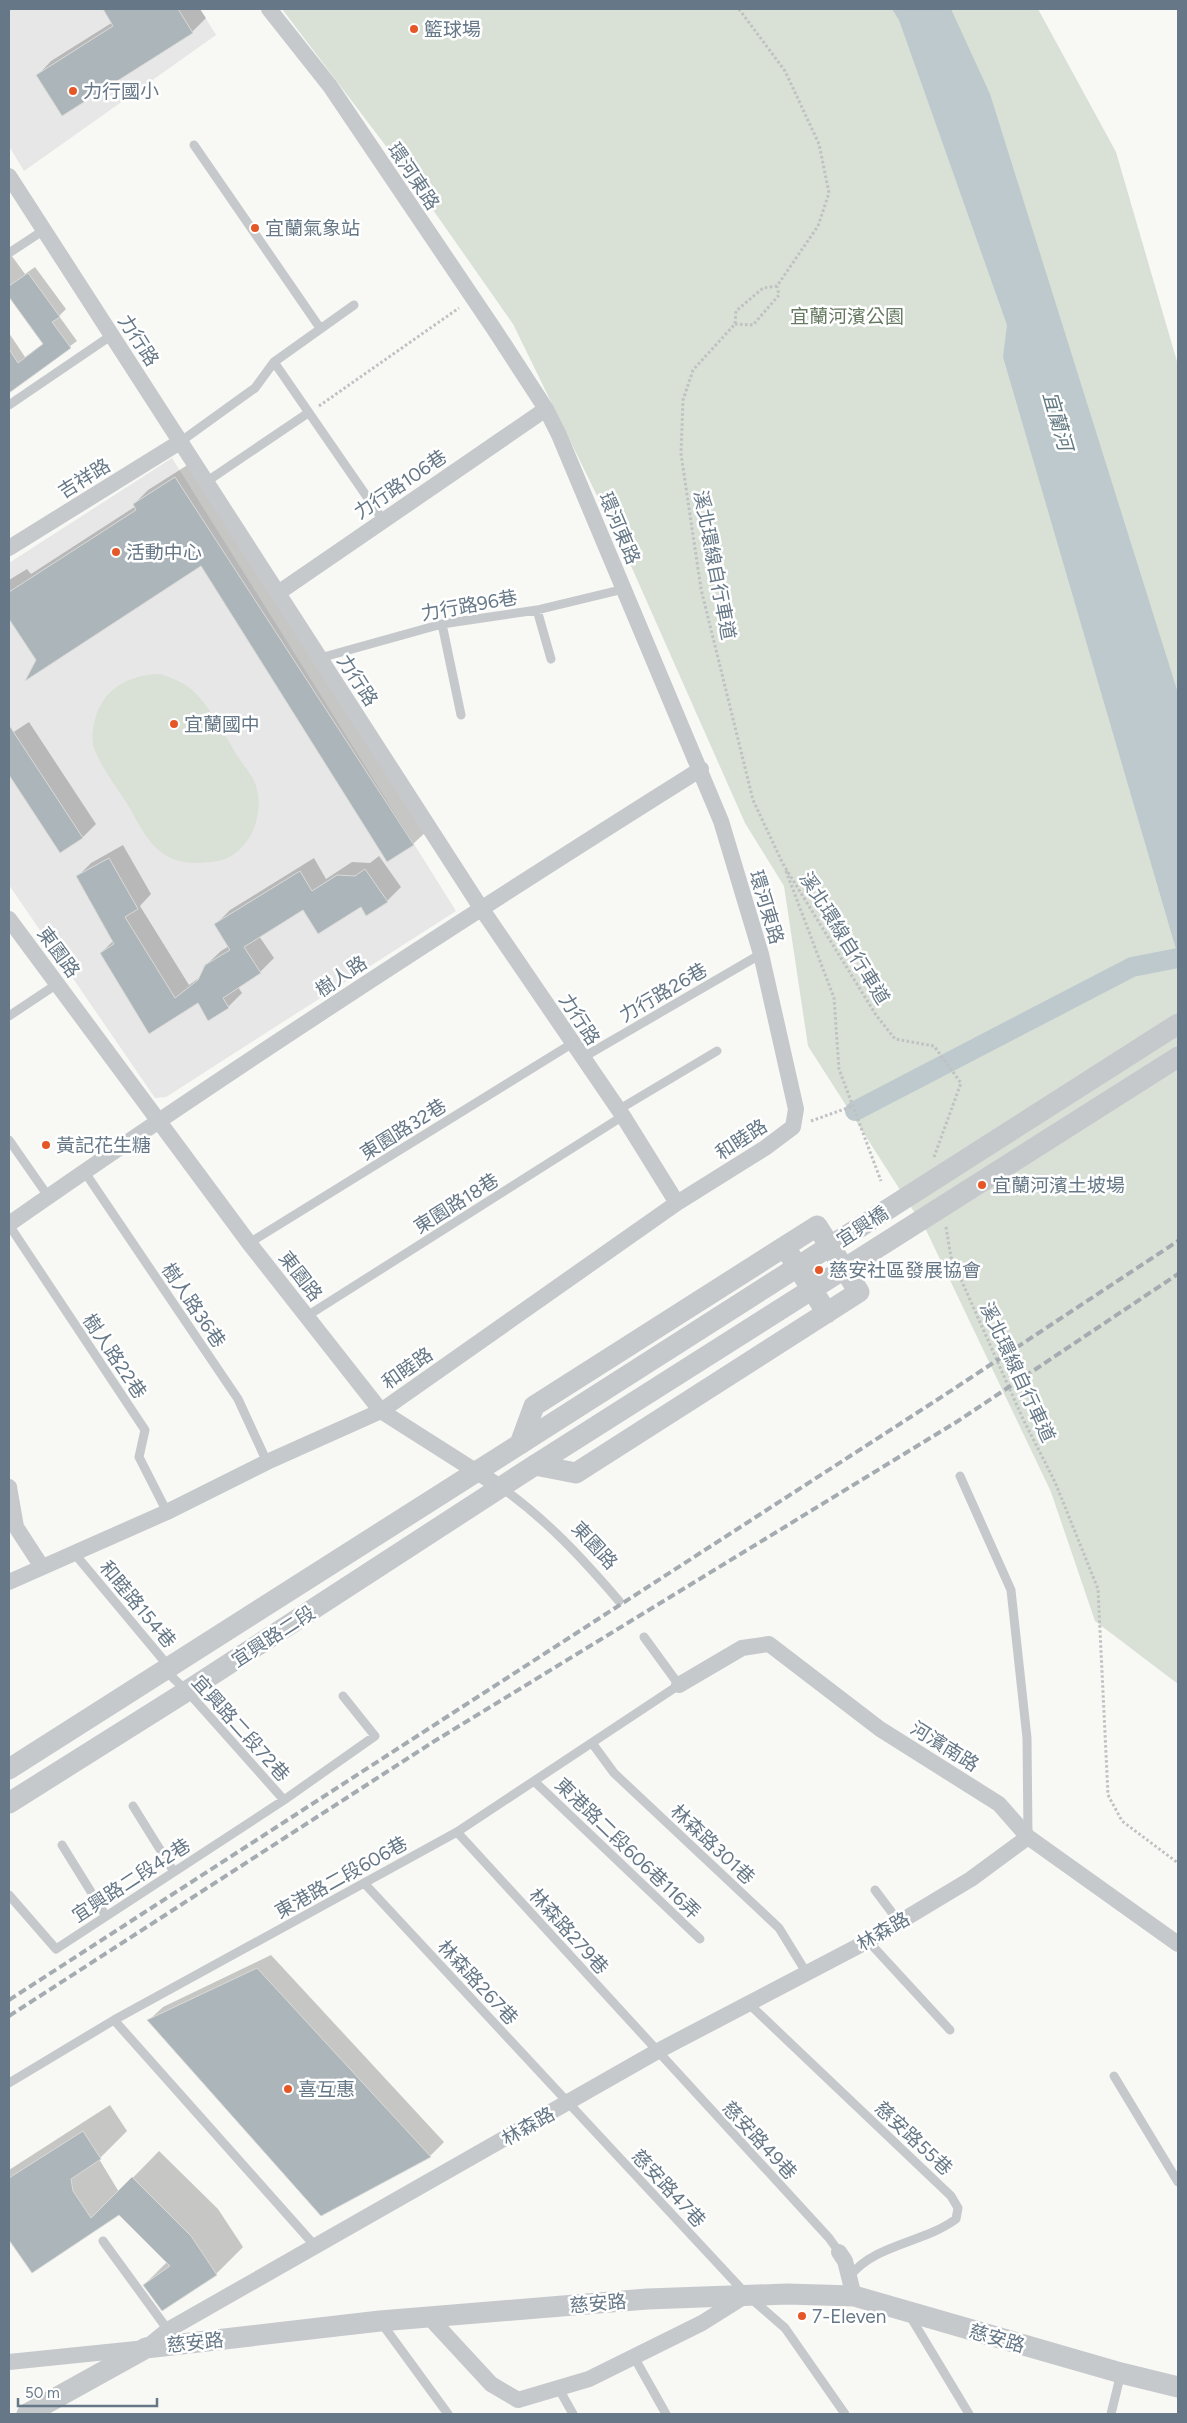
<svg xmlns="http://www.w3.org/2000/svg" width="1187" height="2423" font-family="Figtree,'Noto Sans TC',sans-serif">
<rect width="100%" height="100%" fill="#f8f8f5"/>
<!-- built -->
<path fill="#e6e7e6" d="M9,9H200L216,35L24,171L9,146Z
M172,458L456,911L166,1097L155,1098L9,885V563Z"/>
<!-- green -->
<path fill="#d9e0d6" d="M282,9H1038L1116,152L1178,365V1684L1095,1621L1051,1492L927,1232L808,1046L784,886L745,823L628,559L513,324L417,187Z
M160,674C175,679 188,684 199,697C214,714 226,737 238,757C244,766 253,776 256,786C265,815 250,854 218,861C202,863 184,865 169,857C149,847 139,824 128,805C117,788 104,771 96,753C91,742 92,731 95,720C103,688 129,675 160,674Z"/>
<!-- water -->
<path fill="#bec9cd" d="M892,9H951L990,94L1178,693V956L1003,357L1007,325L899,20Z"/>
<!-- shadow -->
<path fill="#0003" d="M104,9H200L206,18L192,32L62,114L38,75L51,61L113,22Z
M9,252L25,274L35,267L66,309L59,316L77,341L9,391V333L25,357L44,343L9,295Z
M189,464L427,831L413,844L202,564L37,660L9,616V580L27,569L31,574L136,506L134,504L148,490Z
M29,722L96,824L83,837L61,852L9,773V735Z
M123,845L151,894L140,906L189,985L202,976L206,965L221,951L229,946L216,924L230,910L314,858L326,879L352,862L370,863L379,856L401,887L387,901L361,906L304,909L259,936L274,958L260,972L238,987L242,993L228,1007L198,1002L150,1032L101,953L114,940L77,877L91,863Z
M271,1955L444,2142L430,2156L322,2215L149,2020L163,2007Z
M110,2105L127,2131L99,2159L119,2192L159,2151L218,2209L243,2247L216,2274L162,2310L144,2285L167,2262L119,2214L32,2272L9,2235V2170Z"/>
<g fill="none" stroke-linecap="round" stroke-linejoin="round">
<!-- canal -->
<path stroke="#bec9cd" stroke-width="20" d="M855,1111L1132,967L1178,958"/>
</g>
<!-- building -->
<path fill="#acb5ba" stroke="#dadad7" d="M103,9H178L193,33L62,116L36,75L113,26Z
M28,273L60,317L52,322L71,348L9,393V349L18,363L43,344L9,297V286Z
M175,477L414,845L387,862L201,566L25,681L36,660L9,619V592L136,510L133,504Z
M9,725L83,838L60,853L9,775Z
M109,858L138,909L125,917L175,998L198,980L205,965L230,950L214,924L300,871L312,891L337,875L355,876L365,869L388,902L366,916L361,907L318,934L303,910L244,947L261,973L223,998L229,1008L208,1021L198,1003L149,1034L100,953L114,944L76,876Z
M257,1968L431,2157L321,2216L147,2020Z
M83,2131L101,2159L71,2179L73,2191L91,2218L132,2177L191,2236L217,2275L162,2311L143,2285L170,2266L119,2215L32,2273L9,2240V2178Z"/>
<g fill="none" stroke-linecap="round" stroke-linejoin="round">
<!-- path -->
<path stroke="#bfc1c3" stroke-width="3" stroke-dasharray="2.5 2.5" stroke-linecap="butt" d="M739,9L785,71L819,144L829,193L818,226L777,286L763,288L736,311L735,324L693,370L683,400L681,454L701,589L753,800L783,864L876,1015L895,1039L934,1046L961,1083L934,1157
M735,324L753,325L779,295L777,286
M319,406L459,308
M786,871L834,998L839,1069L881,1181
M811,1121L853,1106
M946,1227L951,1257L1023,1419L1055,1482L1098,1589L1108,1795L1122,1821L1178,1863"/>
<!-- service -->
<path stroke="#c5c9cc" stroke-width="9" d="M194,145L320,328
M9,253L44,230
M274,362L383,520
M9,405L112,335
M180,442L255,388L274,362L354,305
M206,482L308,413
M537,610L551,659
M442,624L461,715
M320,658L442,624L537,610L624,589
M9,1016L57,984
M582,1058L761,954
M618,1110L717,1051
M9,1140L48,1196
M84,1171L238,1399L267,1462
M9,1225L145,1430L139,1457L167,1512
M249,1243L573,1043
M307,1316L623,1116
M960,1476L1011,1590L1027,1738L1028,1834
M502,1488C547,1520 583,1559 619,1601
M74,1553L170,1668L173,1678L187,1691L284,1800
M592,1743L614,1773L779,1928L806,1972
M534,1781L700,1939
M133,1806L174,1872
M457,1832L829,2238L839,2252
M62,1845L106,1916
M364,1883L747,2295L785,2328L845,2414
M875,1890L899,1922
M9,1895L56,1949L284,1800L375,1736L343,1696
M868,1941L950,2030
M748,2003L951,2196L958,2208L956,2219C924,2243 875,2244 850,2276
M114,2020L316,2247
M1114,2076L1178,2182
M9,2083L114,2020L457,1832L679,1685L644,1637
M103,2241L168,2330
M910,2316L969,2414
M380,2321L448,2414
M634,2357L666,2414
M559,2389L573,2414
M1111,2414L1121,2373"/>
<!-- minor -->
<path stroke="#c5c9cc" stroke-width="16" d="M9,176L481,908L623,1116L677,1203
M9,548L180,442
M278,593L546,409
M9,919L249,1243L381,1411L502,1488
M9,1224C235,1066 467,916 701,769
M9,1487L16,1527L42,1567
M9,1582L167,1512L267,1462L381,1411L677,1203L765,1148L793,1127L796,1109L761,954L721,821L559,435L546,409L494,329L330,86L269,9
M679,1685L742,1648L769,1644L880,1729L999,1804L1028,1837L1178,1944
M839,2252L845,2261L854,2296
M430,2318L491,2384L518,2400L589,2379L702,2323L745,2296
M9,2362L146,2348L168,2330L656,2052L868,1941L971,1879L1028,1837"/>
<!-- tertiary -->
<path stroke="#c5c9cc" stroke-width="21" d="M788,1252L827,1313
M9,1769L520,1444L534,1406L817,1226L859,1292L576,1473L535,1465L187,1691L9,1803
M27,2414L146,2348L380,2321L647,2299L787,2294L854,2296L1121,2373L1178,2387"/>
<!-- rail -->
<path stroke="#a5acb1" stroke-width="4" stroke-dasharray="8 4" stroke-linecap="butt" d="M9,2000L943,1396L1178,1241
M9,2016L433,1742L958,1421L1178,1274"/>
<!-- tertiary-bridge -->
<path stroke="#c5c9cc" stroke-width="21" d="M520,1444L1178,1024
M535,1465L1178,1057"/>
</g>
<!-- markers -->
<g fill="#e65727" stroke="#fff" stroke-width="2">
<circle cx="414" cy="29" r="5"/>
<circle cx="73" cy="91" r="5"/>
<circle cx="255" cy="228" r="5"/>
<circle cx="116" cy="552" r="5"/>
<circle cx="174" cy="724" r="5"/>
<circle cx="46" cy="1145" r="5"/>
<circle cx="982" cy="1185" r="5"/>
<circle cx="819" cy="1270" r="5"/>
<circle cx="288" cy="2089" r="5"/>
<circle cx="802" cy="2316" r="5"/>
</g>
<g text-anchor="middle" stroke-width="5" stroke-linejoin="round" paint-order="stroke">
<!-- poi labels -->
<g font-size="19" fill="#667887" stroke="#fff" text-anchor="start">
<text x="424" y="36">籃球場</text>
<text x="83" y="98">力行國小</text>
<text x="265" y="235">宜蘭氣象站</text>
<text x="126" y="559">活動中心</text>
<text x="184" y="731">宜蘭國中</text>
<text x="56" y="1152">黃記花生糖</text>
<text x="992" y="1192">宜蘭河濱土坡場</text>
<text x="829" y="1277">慈安社區發展協會</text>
<text x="298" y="2096">喜互惠</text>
<text x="812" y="2323">7-Eleven</text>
</g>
<!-- street labels -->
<g font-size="19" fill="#667887" stroke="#fff">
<text transform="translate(414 176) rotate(56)" y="7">環河東路</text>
<text transform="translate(139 340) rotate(57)" y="7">力行路</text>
<text transform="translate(84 478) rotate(-32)" y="7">吉祥路</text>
<text transform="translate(400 484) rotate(-34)" y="7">力行路106巷</text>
<text transform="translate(620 528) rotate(67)" y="7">環河東路</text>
<text transform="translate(715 565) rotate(79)" y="7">溪北環線自行車道</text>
<text transform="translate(469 605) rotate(-10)" y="7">力行路96巷</text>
<text transform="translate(358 680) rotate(57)" y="7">力行路</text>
<text transform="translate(767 907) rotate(73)" y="7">環河東路</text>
<text transform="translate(845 938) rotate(58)" y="7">溪北環線自行車道</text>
<text transform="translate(59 952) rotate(54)" y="7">東園路</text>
<text transform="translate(341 976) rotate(-34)" y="7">樹人路</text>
<text transform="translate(663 992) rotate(-30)" y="7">力行路26巷</text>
<text transform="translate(580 1019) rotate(57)" y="7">力行路</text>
<text transform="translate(403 1129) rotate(-32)" y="7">東園路32巷</text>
<text transform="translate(741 1139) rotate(-33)" y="7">和睦路</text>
<text transform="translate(456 1203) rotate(-32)" y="7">東園路18巷</text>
<text transform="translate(862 1226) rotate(-33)" y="7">宜興橋</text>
<text transform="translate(301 1276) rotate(52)" y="7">東園路</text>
<text transform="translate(194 1305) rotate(56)" y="7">樹人路36巷</text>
<text transform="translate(115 1356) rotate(56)" y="7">樹人路22巷</text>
<text transform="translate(407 1368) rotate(-35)" y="7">和睦路</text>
<text transform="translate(1018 1372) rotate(65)" y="7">溪北環線自行車道</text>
<text transform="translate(595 1545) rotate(47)" y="7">東園路</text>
<text transform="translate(138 1604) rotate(50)" y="7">和睦路154巷</text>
<text transform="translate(273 1636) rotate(-33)" y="7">宜興路二段</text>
<text transform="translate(241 1728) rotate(48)" y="7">宜興路二段72巷</text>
<text transform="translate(945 1746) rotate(32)" y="7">河濱南路</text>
<text transform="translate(713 1844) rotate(43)" y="7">林森路301巷</text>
<text transform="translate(628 1848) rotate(44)" y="7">東港路二段606巷116弄</text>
<text transform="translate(341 1877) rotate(-29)" y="7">東港路二段606巷</text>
<text transform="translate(131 1880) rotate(-33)" y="7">宜興路二段42巷</text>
<text transform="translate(569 1931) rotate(48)" y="7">林森路279巷</text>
<text transform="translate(883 1931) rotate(-30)" y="7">林森路</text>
<text transform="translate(478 1982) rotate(47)" y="7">林森路267巷</text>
<text transform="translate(528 2126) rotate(-30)" y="7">林森路</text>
<text transform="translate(914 2138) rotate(43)" y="7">慈安路55巷</text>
<text transform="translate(760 2140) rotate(47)" y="7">慈安路49巷</text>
<text transform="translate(669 2188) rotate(47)" y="7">慈安路47巷</text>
<text transform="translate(598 2303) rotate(-5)" y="7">慈安路</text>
<text transform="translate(997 2338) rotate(16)" y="7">慈安路</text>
<text transform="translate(195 2342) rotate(-6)" y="7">慈安路</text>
</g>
<!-- park labels -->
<g font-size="19" fill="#667961" stroke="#fff">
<text x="847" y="323">宜蘭河濱公園</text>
</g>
<!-- water labels -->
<g font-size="20" font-style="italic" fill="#637982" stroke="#fff">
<text transform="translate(1058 421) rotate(74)" y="7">宜蘭河</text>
</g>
</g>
<!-- border -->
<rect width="1187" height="2423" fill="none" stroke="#667887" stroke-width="20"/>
<!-- scale -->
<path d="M18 2398v8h139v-8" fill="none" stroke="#667887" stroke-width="2.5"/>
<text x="25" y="2398" font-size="15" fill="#667887" stroke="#ffffff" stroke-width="4" paint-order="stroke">50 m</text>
</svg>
